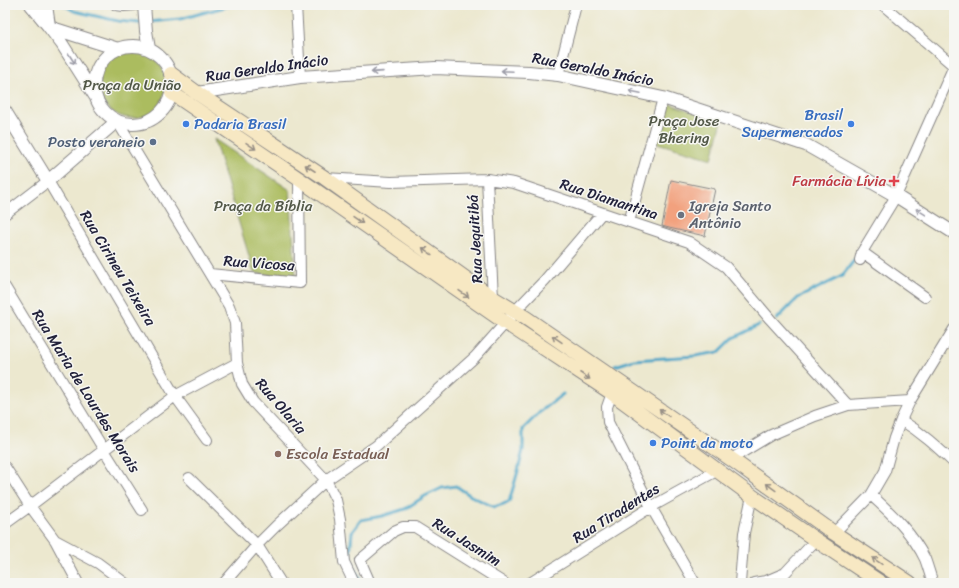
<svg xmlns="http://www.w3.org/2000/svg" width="959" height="588" font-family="Sriracha,sans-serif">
<rect width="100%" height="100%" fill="#f6f6f2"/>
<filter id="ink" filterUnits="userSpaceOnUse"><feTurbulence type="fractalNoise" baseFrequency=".025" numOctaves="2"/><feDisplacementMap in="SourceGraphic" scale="8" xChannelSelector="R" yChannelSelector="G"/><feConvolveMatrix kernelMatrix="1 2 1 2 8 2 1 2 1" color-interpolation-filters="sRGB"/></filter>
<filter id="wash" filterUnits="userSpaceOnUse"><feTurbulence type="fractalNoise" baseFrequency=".012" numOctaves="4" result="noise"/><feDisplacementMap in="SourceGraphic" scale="16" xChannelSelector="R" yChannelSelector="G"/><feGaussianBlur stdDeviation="0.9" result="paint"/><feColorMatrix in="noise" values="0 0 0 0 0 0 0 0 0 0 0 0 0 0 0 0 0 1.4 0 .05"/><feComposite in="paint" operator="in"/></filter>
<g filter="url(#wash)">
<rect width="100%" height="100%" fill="#ece8cf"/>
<!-- green -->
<path fill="#abbc5f" stroke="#666f4d" d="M98 84a34 34 0 1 1 68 0a34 34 0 1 1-68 0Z
M667,103L722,121L712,159L657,143Z
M214,139L290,190L296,279L254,273Z"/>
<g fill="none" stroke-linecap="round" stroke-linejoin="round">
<!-- stream -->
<path stroke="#49a5c7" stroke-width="3" d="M64,5L74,11L118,21L139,23H143
M149,22L180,19L232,5
M777,319L798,298L842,276L856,258
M615,366L634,360L695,356L719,352L733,338L759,325
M362,583L354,569L350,554L352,532L361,520L382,516L405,509L425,496L442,488L456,486L471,496L494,507L509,502L518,471L523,450V429L540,412L563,394"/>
</g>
<g id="blocks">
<!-- building -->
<path fill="#f2a17e" d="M671,180L715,189L705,236L669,228L662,226Z"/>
</g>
</g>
<g filter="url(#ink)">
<use href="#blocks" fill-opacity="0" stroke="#878585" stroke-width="1"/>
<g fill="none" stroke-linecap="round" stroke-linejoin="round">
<!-- minor casing -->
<g stroke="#878585" stroke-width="12">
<path id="minor" d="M116,5L124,6L135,5
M296,5L300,77
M883,5L954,66
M558,75L576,5
M117,121L229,306L235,323L237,363L242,384L253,402L326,480L336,500L340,519L344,562L354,583
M325,178L391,182L487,179L514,183L689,242L726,267L770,319L848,405L910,401
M487,179L493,298
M5,214L48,181L175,396L207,440
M629,222L663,98
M862,252L925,297
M860,260L862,252L896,196L954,66
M210,274L300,283L299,179
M5,287L104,450L142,510
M612,393L607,407L608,422L651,507L695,583
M901,420C922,433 936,446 954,463
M731,459L771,435L815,416L848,405
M5,467L30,506L55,540L78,583
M189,478L257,545L281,583
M871,495C892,514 913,534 925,559C928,567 930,575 933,583
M5,524L30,506L175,396L237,363
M834,533L871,495L885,471L894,438L901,420L910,401L954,329
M55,540L98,563L125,583
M224,583L257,545L276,526L326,480L376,446L475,357L516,311L518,308L545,280L602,213
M370,583L360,560L394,531L403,527H415L504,583
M530,583L651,507L718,470
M740,583L744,533L752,496
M754,583L766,581L785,573L816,540"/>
</g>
<!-- tertiary casing -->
<g stroke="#878585" stroke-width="14">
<path id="tertiary" d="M31,5L49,27L62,44L95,96
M46,5L49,26
M144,5L146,31L149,49
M49,27L118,49
M94 85a39 39 0 1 1 78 0a39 39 0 1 1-78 0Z
M197,93L300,77L435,68L529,72L558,75L663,98L806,145L896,196L954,233
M5,111L48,181L117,121"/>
</g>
<!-- secondary casing -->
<g stroke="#878585" stroke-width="16">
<path id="secondary" d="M171,74L197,93L325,178L493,298L526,318L731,459L834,533L910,583
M172,93L299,179L506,323L612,393L752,496L816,540L881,583"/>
</g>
<!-- minor -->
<use href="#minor" stroke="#fff" stroke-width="10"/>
<!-- tertiary -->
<use href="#tertiary" stroke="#fff" stroke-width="12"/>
<!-- secondary -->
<use href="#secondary" stroke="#f7e8c3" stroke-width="14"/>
</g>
<!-- one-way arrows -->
<defs><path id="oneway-shaft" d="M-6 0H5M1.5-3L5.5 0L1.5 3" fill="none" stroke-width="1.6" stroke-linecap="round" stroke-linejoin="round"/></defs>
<g stroke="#9c9ca7">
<use href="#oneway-shaft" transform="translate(72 59) rotate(57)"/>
<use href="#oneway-shaft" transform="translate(507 71) rotate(-177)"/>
<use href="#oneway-shaft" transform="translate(377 72) rotate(176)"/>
<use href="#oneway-shaft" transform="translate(635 92) rotate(-168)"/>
<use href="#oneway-shaft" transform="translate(921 212) rotate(-148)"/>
</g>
<g stroke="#978f86">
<use href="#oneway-shaft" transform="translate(251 146) rotate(34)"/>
<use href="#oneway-shaft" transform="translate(310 168) rotate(-147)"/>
<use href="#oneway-shaft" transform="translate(358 220) rotate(35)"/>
<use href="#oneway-shaft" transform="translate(427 251) rotate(-144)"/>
<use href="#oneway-shaft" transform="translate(464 294) rotate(35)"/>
<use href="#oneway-shaft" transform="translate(557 339) rotate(-145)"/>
<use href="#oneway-shaft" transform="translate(585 376) rotate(33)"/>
<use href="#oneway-shaft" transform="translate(664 413) rotate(-145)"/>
<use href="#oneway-shaft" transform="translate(771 487) rotate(-144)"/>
<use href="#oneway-shaft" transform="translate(877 561) rotate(-146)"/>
</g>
</g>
<!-- markers -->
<g fill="#3f7fe0" stroke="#f6f6f2" stroke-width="1.5">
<circle cx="186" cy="124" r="4"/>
<circle cx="851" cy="124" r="4"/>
<circle cx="653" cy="443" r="4"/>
</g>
<circle fill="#5c6f8a" stroke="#f6f6f2" stroke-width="1.5" cx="153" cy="142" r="4"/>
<path fill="#e0444e" stroke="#f6f6f2" stroke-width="1.5" d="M892 175h4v4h4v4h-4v4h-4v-4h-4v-4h4z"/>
<circle fill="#6b7280" stroke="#f6f6f2" stroke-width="1.5" cx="681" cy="215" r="4"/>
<circle fill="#8d6e63" stroke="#f6f6f2" stroke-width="1.5" cx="278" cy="454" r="4"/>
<g text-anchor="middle" stroke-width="3" stroke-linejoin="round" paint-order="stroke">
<!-- street labels -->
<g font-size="15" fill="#22223b" stroke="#f6f6f2">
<text transform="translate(267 68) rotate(-8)" y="5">Rua Geraldo Inácio</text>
<text transform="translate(593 69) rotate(11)" y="5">Rua Geraldo Inácio</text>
<text transform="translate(609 199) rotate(18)" y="5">Rua Diamantina</text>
<text transform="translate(475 239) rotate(-93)" y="5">Rua Jequitibá</text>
<text transform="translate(259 263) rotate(4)" y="5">Rua Vicosa</text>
<text transform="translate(118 268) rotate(59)" y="5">Rua Cirineu Teixeira</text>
<text transform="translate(86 391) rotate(58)" y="5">Rua Maria de Lourdes Morais</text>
<text transform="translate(281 406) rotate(49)" y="5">Rua Olaria</text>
<text transform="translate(616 513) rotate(-32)" y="5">Rua Tiradentes</text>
<text transform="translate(467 542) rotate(32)" y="5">Rua Jasmim</text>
</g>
<!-- park labels -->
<g font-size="15" fill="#525848" stroke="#f6f6f2">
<text x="132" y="90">Praça da União</text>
<text x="684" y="126">Praça Jose<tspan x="684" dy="17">Bhering</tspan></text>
<text x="263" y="211">Praça da Bíblia</text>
</g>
<!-- shop labels -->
<g font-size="15" fill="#366cbe" stroke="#f6f6f2" text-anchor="start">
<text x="843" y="120" text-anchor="end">Brasil<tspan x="843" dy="17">Supermercados</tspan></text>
<text x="194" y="129">Padaria Brasil</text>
<text x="661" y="448">Point da moto</text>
</g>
<!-- service labels -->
<g font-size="15" fill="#4e5e75" stroke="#f6f6f2" text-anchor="end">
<text x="145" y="147">Posto veraneio</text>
</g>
<!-- health labels -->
<g font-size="15" fill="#be3a42" stroke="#f6f6f2" text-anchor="end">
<text x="886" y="186">Farmácia Lívia</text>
</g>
<!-- worship labels -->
<g font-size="15" fill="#5b616d" stroke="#f6f6f2" text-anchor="start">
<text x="689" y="211">Igreja Santo<tspan x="689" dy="17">Antônio</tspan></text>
</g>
<!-- education labels -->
<g font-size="15" fill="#785e54" stroke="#f6f6f2" text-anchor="start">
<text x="286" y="459">Escola Estadual</text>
</g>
</g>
<!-- margin -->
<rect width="959" height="588" fill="none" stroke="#f6f6f2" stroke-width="20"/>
</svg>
